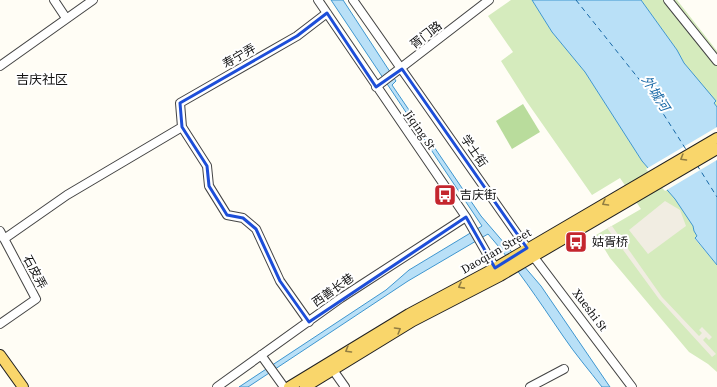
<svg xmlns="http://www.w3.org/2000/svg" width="717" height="387" font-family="'Source Serif 4','Noto Sans SC',serif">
<rect width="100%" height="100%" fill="#fffdf5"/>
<!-- green -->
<path fill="#d5ebbd" d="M511,0H532L552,32L585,72L642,161L675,199L694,226V231L698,236L695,239L717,265V372L708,364L689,352L610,258L596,235L641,209L620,178L592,195L527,102L501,61L513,52L488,16Z
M641,0H677L717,51V107L714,103L715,101L684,63L677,50Z"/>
<!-- forest -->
<path fill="#b9dc9c" d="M523,104L540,132L512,149L496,121Z"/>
<!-- plaza -->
<path fill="#f1ede2" d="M665,201L680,210L686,226L648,254L629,230Z
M612,226L662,297L699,336L702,333L699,330L702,327L712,337L709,340L706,337L703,340L716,354L712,357L659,299L607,228Z"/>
<!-- water -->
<path fill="#b9e0f7" stroke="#3f96cf" d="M331,0H343L396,81L392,85L481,216L541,286L610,387H602C589,370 575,354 563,336C539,301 516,266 488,234L408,281L248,387H239L386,290L409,270L482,226Z
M532,0H641L677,50L684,63L716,101L714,103L717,107V265L695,238L697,236L694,231L693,226L675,199L642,161L585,72L552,32Z"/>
<!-- pier -->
<path fill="#fffdf5" d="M717,127V160L665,191L646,169Z"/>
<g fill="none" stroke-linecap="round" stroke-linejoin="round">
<!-- ferry -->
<path stroke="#1768a6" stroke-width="1" stroke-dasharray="5 4" stroke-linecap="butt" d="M576,0L650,93L687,151
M697,165L717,197"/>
<!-- minor casing -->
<g stroke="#444" stroke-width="10">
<path id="minor" d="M54,0L66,18
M318,0L466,217L498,273
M353,0L527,248L632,387
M668,0L717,61
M0,66L93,0
M376,87L489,0
M0,231L36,299L0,324
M4,239L67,195L182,127
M309,322L280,281L256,229L243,218L227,215L209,186L207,166L182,127L180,103L297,36L327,13
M261,355L284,387
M333,370L345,387
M217,387L341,298L466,217
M530,387L564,369"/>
</g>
<!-- major casing -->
<g stroke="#222" stroke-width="12">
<path id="major" d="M0,355L23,387
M289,387L409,314L495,268L717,138
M305,387L413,321L500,276L717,149"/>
</g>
<!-- minor -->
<use href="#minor" stroke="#fff" stroke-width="8"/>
<!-- major -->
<use href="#major" stroke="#f9d66b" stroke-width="10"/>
</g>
<!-- one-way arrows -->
<defs><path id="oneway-chevron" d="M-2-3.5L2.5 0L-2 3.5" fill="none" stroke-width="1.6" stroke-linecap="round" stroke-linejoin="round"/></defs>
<g stroke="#917d42">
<use href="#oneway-chevron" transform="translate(683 158) rotate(149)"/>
<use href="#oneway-chevron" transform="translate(605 203) rotate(150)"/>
<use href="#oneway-chevron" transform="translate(461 286) rotate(152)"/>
<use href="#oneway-chevron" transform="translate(398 330) rotate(-31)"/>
<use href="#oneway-chevron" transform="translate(348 350) rotate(149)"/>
</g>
<!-- marked area -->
<path fill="none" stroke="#1d4ed8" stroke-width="3" stroke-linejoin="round" d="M327,13L376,87L402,69L527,248L495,268L466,217L309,322L280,281L256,229L243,218L227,215L209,186L207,166L182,127L180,103L297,36Z"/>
<!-- icons -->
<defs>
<g id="bus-square" transform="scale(1.15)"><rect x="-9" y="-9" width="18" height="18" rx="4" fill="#c4262e" stroke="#fff"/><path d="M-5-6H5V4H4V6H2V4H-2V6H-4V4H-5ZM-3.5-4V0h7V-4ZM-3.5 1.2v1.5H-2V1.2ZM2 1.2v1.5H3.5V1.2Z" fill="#fff"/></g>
</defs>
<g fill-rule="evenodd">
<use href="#bus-square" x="445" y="195"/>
<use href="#bus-square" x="576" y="242"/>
</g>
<g text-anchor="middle" stroke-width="4" stroke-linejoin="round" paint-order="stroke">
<!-- street labels -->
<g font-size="12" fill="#111" stroke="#fff">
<text transform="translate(426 35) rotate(-38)" y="4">胥门路</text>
<text transform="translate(239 56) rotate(-30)" y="4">寿宁弄</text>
<text transform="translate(420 130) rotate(55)" y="4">Jiqing St</text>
<text transform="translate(474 151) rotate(55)" y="4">学士街</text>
<text transform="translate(496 251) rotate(-30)" y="4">Daoqian Street</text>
<text transform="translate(35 272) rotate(62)" y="4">石皮弄</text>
<text transform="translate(333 290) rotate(-35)" y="4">西善长巷</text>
<text transform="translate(590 310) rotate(53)" y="4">Xueshi St</text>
</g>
<!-- poi labels -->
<g font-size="12" fill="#111" stroke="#fff" text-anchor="start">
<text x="460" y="199">吉庆街</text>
<text x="592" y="246">姑胥桥</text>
</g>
<!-- neighbourhood labels -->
<g font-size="13" fill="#111" stroke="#fff">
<text x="42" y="84">吉庆社区</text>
</g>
<!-- water labels -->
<g font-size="13" font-style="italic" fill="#1768a6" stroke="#fff">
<text transform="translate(656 93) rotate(57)" y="5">外城河</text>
</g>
</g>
</svg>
